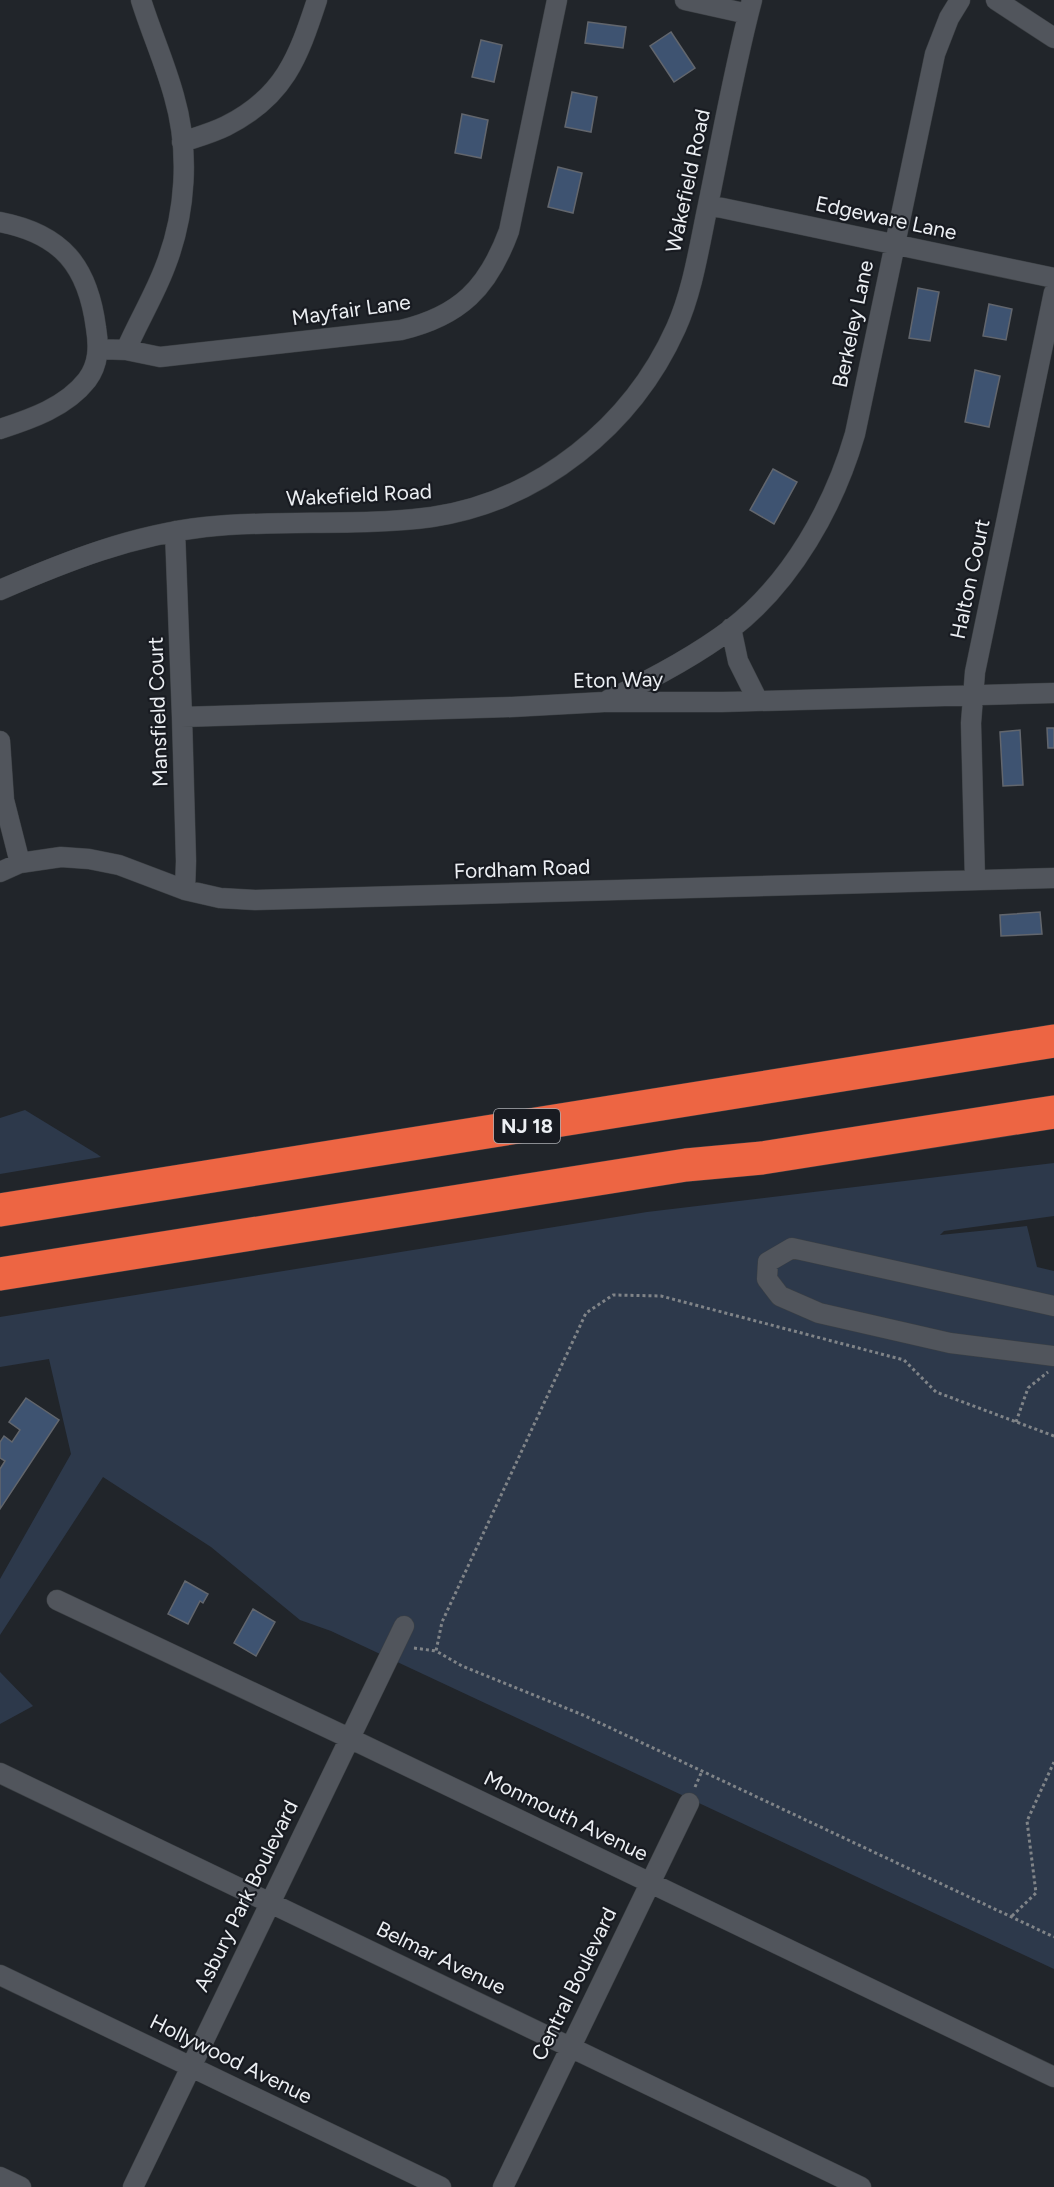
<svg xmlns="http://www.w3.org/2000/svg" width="1054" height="2187" font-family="Figtree,sans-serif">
<rect width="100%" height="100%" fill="#21252a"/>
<!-- green -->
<path fill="#2d394b" d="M25,1110L97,1154L101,1157L0,1174V1118Z
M1054,1163V1216L944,1231L940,1235L1027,1226L1037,1267L1054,1271V1969L331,1631L300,1620L211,1547L103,1477L0,1635V1579L71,1454L49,1359L0,1367V1317L647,1212Z
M0,1672L33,1706L0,1724Z"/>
<!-- building -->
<path fill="#3e5371" stroke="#62666d" stroke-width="1.5" d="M588,22L626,27L623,48L585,43Z
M671,32L695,68L674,82L650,46Z
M481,40L502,45L494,82L472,77Z
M572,92L597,97L591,132L565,127Z
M462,114L488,120L481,158L455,153Z
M558,167L582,173L573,213L548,207Z
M918,288L939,292L930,341L909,338Z
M989,304L1012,309L1006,340L983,336Z
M975,370L1000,376L989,427L965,422Z
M773,469L797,482L774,524L750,510Z
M1047,728H1054V748H1048Z
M1020,730L1023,785L1003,786L1000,732Z
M1040,912L1042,934L1001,936L1000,915Z
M26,1398L59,1420L0,1509V1469L5,1461L0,1458V1442L4,1436L12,1442L20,1430L9,1422Z
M185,1581L208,1594L203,1603L200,1601L188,1624L168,1614Z
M253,1609L275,1622L256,1656L234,1643Z"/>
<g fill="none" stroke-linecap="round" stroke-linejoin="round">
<!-- minor casing -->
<g stroke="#3c4044" stroke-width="21">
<path id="minor" d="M685,0L748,14
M996,0L1054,38
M182,142C197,137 212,133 226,126C284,97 298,58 317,0
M708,205L1054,278
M0,222C62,234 88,266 96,328C99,346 99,364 87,380C66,407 31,419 0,429
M99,349L126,350L160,357L401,330C460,316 488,288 509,231L557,0
M126,350C138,322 154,296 165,267C186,214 190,151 174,96C165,63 151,32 141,0
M175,531L182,717L186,861L185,890
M0,590C67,561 133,535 205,527C281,519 357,527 432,517C539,501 632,426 676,328C693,290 699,247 708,205C722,137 734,68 752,0
M731,628L738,661L758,701
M608,700C650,680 694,657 731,629C792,582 834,506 855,434L935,54L949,18L960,0
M182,717L512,707L604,702H722L1054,693
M0,741L4,800L20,863
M0,872L20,863L61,857L89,859L119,865L185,890L220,898L255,900L1054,878
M975,880L971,723L975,672L1054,292
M1054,1306L792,1248L768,1262L767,1279L780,1296L819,1313L950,1343L1054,1356
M57,1600L349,1738L1054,2077
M0,1773L861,2187
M0,1975L441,2187
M0,2177L21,2187
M133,2187L404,1626
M503,2187L689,1803"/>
</g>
<!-- motorway casing -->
<g stroke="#3c4044" stroke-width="34">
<path id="motorway" d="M0,1210L1054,1041
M0,1274L686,1165L762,1158L1054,1112"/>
</g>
<!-- path -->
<path stroke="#808488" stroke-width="3" stroke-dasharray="3 3" stroke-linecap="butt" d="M1016,1422L1028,1388L1048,1372
M1054,1436L936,1392L904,1360L661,1296L613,1295L586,1313L442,1622L436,1651L462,1666L583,1715L1054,1937
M414,1648L436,1651
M695,1787L702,1771
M1012,1916L1036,1893L1027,1821L1054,1762"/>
<!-- minor -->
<use href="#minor" stroke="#51555c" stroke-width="20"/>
<!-- motorway -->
<use href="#motorway" stroke="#ed6543" stroke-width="33"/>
</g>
<g text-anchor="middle" stroke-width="4.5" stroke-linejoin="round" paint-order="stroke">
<!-- shield labels -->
<rect fill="#181b21" stroke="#acafb4" stroke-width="1.5" x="494" y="1109" width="66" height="34" rx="4.5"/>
<g font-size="20" font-weight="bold" fill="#eceff3">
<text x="527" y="1133">NJ 18</text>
</g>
<!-- street labels -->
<g font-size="21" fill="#eceff3" stroke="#181b21">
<text transform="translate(688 181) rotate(-78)" y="7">Wakefield Road</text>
<text transform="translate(886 218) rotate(12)" y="7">Edgeware Lane</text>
<text transform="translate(351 310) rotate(-8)" y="7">Mayfair Lane</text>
<text transform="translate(853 324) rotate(-78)" y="7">Berkeley Lane</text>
<text transform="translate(359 495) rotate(-3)" y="7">Wakefield Road</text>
<text transform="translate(970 579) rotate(-78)" y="7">Halton Court</text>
<text transform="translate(618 680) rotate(-1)" y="7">Eton Way</text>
<text transform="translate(158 712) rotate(-92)" y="7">Mansfield Court</text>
<text transform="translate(522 869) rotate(-2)" y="7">Fordham Road</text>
<text transform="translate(566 1816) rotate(26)" y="7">Monmouth Avenue</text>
<text transform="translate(246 1896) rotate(-64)" y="7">Asbury Park Boulevard</text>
<text transform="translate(441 1958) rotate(26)" y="7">Belmar Avenue</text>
<text transform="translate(574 1984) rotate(-64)" y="7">Central Boulevard</text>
<text transform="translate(231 2059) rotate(26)" y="7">Hollywood Avenue</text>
</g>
</g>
</svg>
